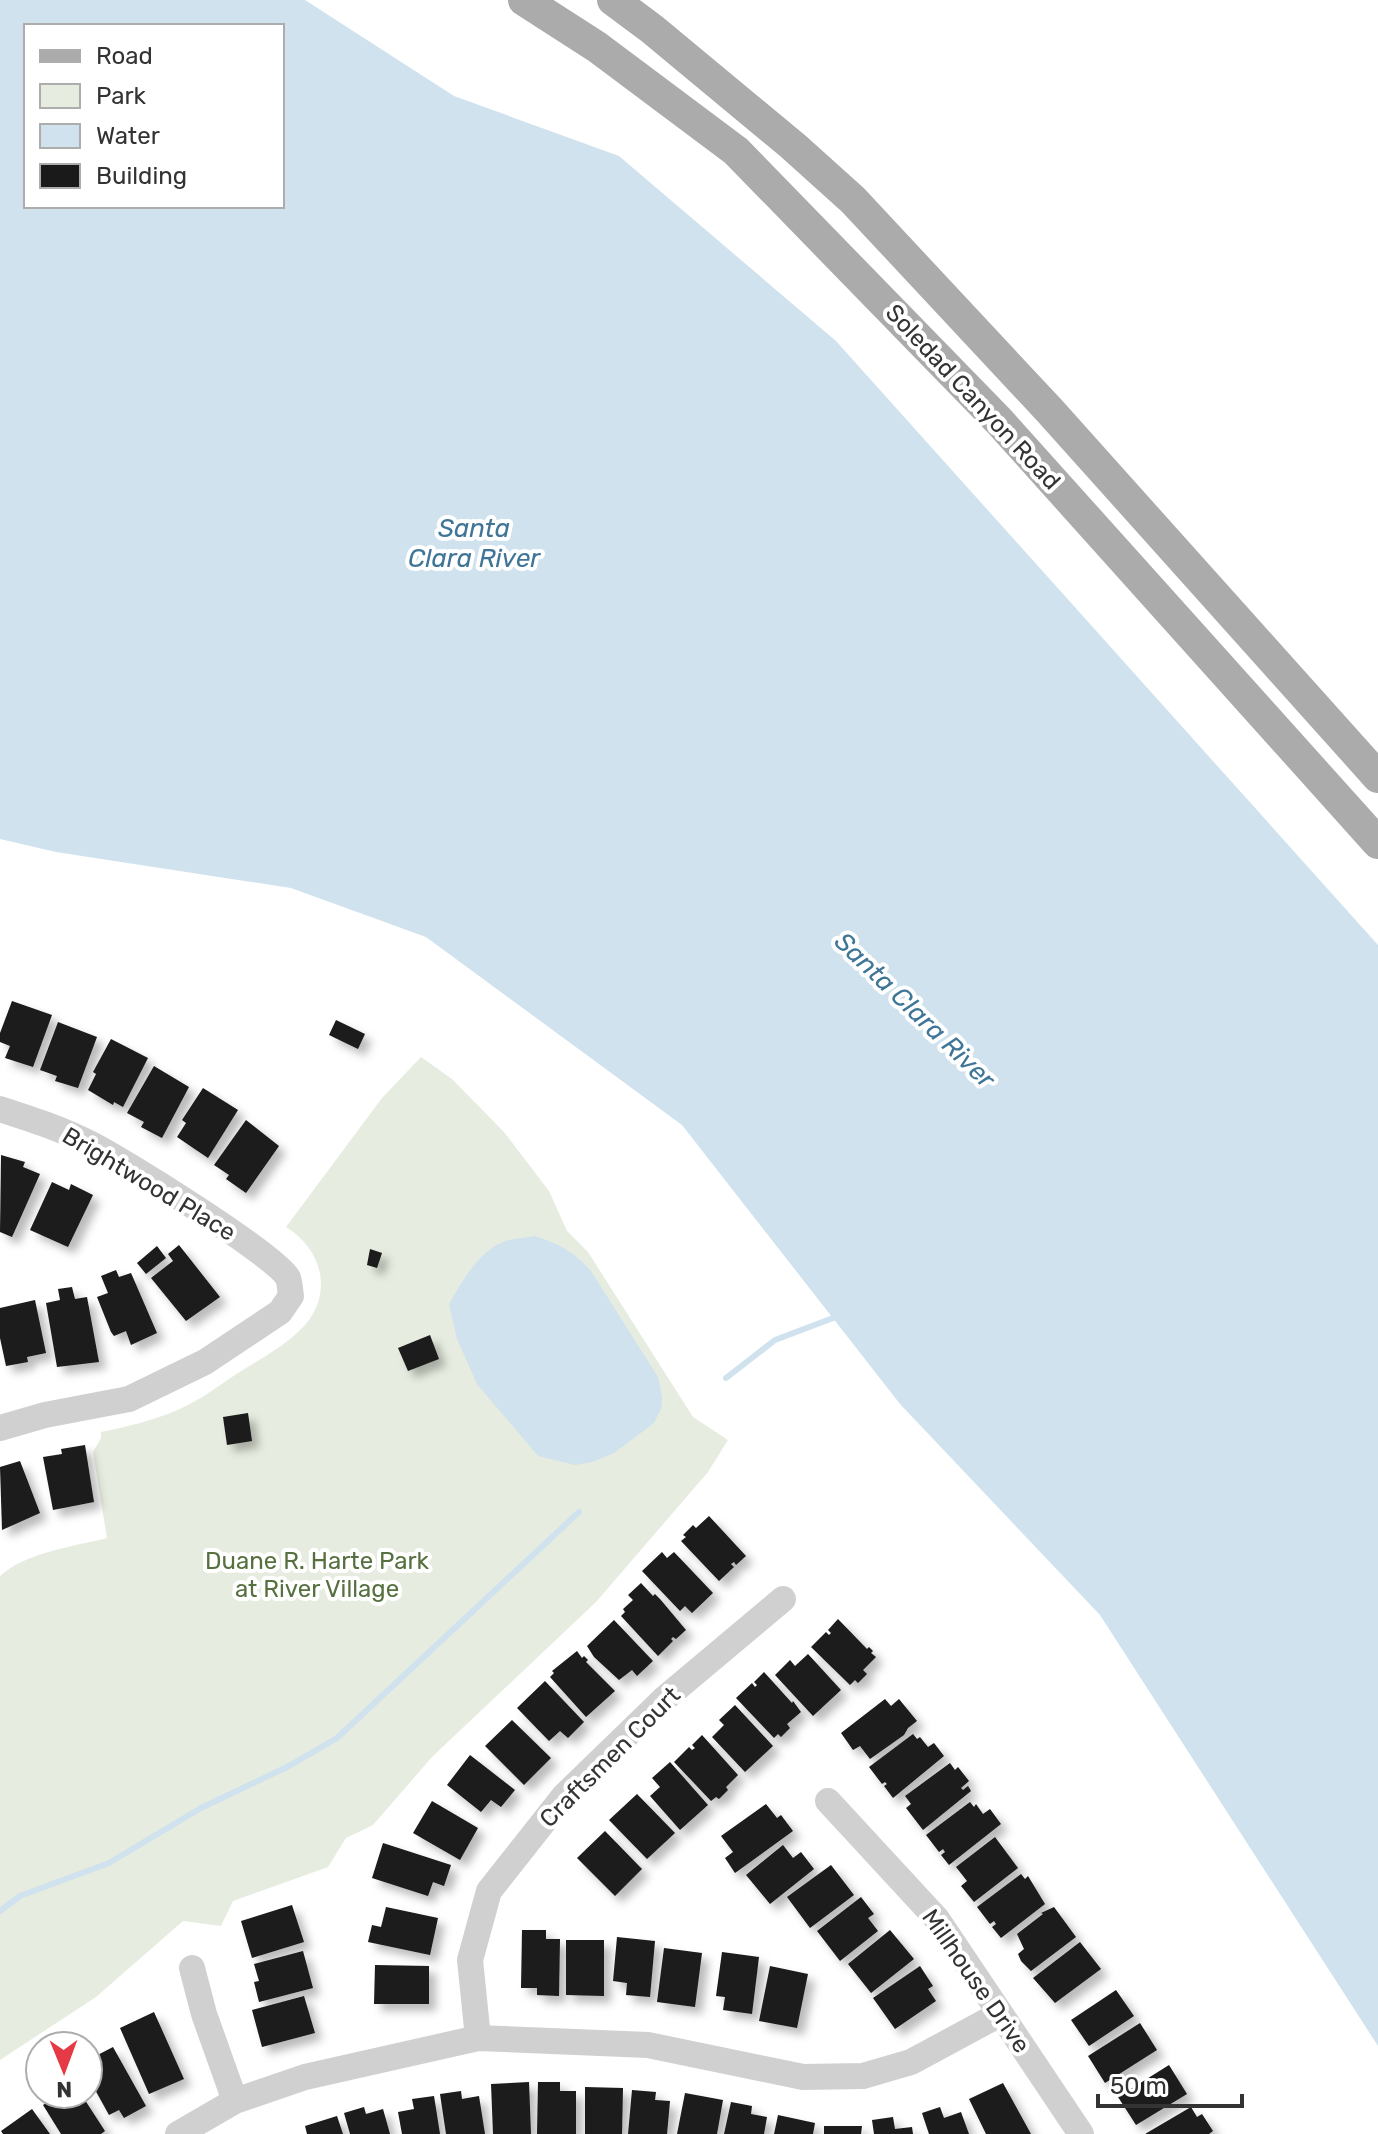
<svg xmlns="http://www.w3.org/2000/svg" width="1378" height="2134" font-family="Rubik,sans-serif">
<defs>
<filter id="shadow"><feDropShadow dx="7" dy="7" stdDeviation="4" flood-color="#0004"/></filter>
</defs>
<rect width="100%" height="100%" fill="#fff"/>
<!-- green -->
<path fill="#e6ecdf" d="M421,1057L452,1079L504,1132L549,1191L567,1231L588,1252L693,1417L728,1440L708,1472L596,1602L432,1757L373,1825L346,1838L328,1867L233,1901L221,1926L183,1921L96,1997L0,2060V1576C27,1552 72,1547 107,1538L93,1452L101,1438V1432C130,1426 161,1419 188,1405C204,1397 220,1385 235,1375C258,1360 286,1346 305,1325C334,1292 321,1248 286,1227L382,1098Z"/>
<!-- water -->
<path fill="#cfe2ee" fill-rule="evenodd" d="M0,0H305L454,96L619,156L836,341L1378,945V2046L1100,1615L900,1404L682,1125L426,937L291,888L56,852L0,839ZM26,26H282V206H26Z
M534,1236C559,1243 574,1252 591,1271L658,1377L662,1397V1407L654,1423L614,1453L592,1462L575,1465L538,1456L477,1384L457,1339L449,1304C462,1281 481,1247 509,1240C517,1238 526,1238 534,1236Z"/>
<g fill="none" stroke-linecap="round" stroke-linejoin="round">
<!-- stream -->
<path stroke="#cfe2ee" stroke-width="6" d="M726,1378L775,1340L841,1315
M0,1911L20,1896L109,1863L201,1808L289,1766L337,1738L579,1512"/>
</g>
<!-- building -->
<path fill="#1a1a1a" filter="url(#shadow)" d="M12,1001L52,1015L33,1067L5,1058L10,1046L0,1042V1033Z
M336,1020L365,1034L358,1049L329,1035Z
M58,1022L97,1037L78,1088L55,1081L57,1076L40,1070Z
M111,1039L148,1058L123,1107L114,1102L113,1105L88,1090L96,1074L93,1072Z
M154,1066L189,1087L162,1138L141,1127L144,1122L127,1113Z
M203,1088L238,1110L208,1158L177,1137L186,1123L182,1120Z
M246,1120L279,1146L246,1193L226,1179L229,1175L214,1165Z
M1,1155L25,1162L23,1167L40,1174L12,1237L0,1232Z
M52,1182L69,1190L71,1184L93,1195L68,1247L30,1230Z
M179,1245L220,1297L186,1321L151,1278L173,1261L168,1254Z
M157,1246L166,1258L146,1274L137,1263Z
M370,1249L382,1253L377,1268L367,1265Z
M116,1270L119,1277L131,1273L157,1333L131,1345L126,1331L114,1336L111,1332L97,1297L108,1293L101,1276Z
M72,1287L75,1299L87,1297L99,1362L57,1367L46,1303L60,1300L58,1289Z
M35,1300L46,1353L27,1357L28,1362L6,1366L0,1338V1308Z
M430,1335L439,1359L408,1371L398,1348Z
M248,1413L252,1441L227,1445L223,1417Z
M85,1445L94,1502L53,1510L43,1457L62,1454L61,1449Z
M20,1461L40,1513L2,1530L0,1467Z
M709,1516L746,1556L736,1565L734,1562L731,1564L734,1567L719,1581L681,1541L686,1537L683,1535L693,1525L696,1528Z
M662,1552L667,1558L674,1552L713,1593L692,1613L685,1606L680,1611L642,1571Z
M641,1583L653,1596L655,1594L660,1599L686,1630L676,1639L673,1637L671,1639L673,1641L658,1656L621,1616L625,1612L623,1609L633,1600L628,1595Z
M838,1619L867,1649L869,1647L873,1651L871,1653L876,1657L863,1670L867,1674L858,1683L855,1680L850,1685L811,1647L826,1632L829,1635L831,1633L828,1630Z
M614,1620L653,1661L637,1676L632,1670L619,1680L594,1657L587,1646Z
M577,1651L582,1658L584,1656L588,1660L586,1662L615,1691L586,1717L550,1677L554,1673L552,1671Z
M808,1654L841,1690L813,1716L775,1675L790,1660L795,1666Z
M764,1672L792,1703L793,1701L801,1712L787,1724L790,1728L781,1737L778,1734L774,1738L736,1698L752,1683L755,1687L757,1685L754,1682Z
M545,1681L584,1722L568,1738L560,1731L549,1741L517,1708Z
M885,1699L891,1706L899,1699L917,1721L908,1728L904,1735L870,1759L860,1746L853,1750L841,1733Z
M735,1705L773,1746L745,1772L712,1737L724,1725L719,1720Z
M512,1720L551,1758L524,1785L485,1746Z
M913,1734L917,1739L920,1737L928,1747L934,1743L944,1756L893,1798L884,1786L887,1784L885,1782L882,1784L869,1767Z
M702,1735L738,1775L726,1787L728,1790L719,1799L716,1797L711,1801L674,1762L689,1747L692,1750L695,1748L692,1745Z
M470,1755L515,1790L501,1807L491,1800L481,1812L447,1785Z
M670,1762L708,1805L680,1830L650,1796L660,1787L652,1778Z
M950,1763L955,1770L958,1767L969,1781L961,1788L963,1790L968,1786L971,1791L923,1830L906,1808L911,1804L905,1796Z
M637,1794L675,1833L647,1859L609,1820Z
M432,1801L478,1828L460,1860L413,1833Z
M970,1802L974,1807L976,1804L983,1814L990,1809L1001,1824L949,1865L941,1855L945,1852L943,1849L939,1852L926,1835Z
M766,1804L777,1818L781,1815L793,1831L735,1873L725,1858L733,1852L721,1836Z
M605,1831L642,1869L615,1896L577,1858Z
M995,1837L1018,1868L974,1902L961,1886L967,1881L956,1867Z
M383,1843L451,1865L444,1886L433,1882L428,1896L372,1878Z
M783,1845L793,1858L801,1852L814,1869L770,1904L746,1875Z
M831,1865L854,1895L810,1928L787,1897Z
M1021,1874L1025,1879L1028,1876L1045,1904L1001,1938L992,1927L996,1924L994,1921L990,1924L977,1907Z
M861,1897L874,1914L868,1918L878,1931L840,1961L817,1931Z
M292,1905L304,1942L252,1958L241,1921Z
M386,1907L438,1918L430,1955L368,1942L372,1925L381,1927Z
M1054,1907L1076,1937L1031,1971L1021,1961L1018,1954L1024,1949L1017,1934L1043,1914L1041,1913Z
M522,1930H546V1939H560L559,1996L537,1995V1988H521Z
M890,1930L914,1959L871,1993L848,1964Z
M617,1937L655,1941L650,1997L626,1995L627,1983L613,1981Z
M566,1940H604V1996L566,1995Z
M1080,1942L1101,1969L1055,2003L1033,1978Z
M664,1948L702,1953L695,2007L657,2002Z
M303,1951L313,1988L259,2002L254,1982L259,1981L254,1964Z
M722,1952L759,1957L752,2014L723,2010L725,1997L716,1996Z
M375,1965L429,1966V2004H374Z
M770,1966L808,1974L797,2028L759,2021Z
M920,1966L933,1986L928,1989L936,2001L895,2029L873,1998Z
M1116,1990L1134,2016L1089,2046L1071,2020Z
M304,1996L315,2033L262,2047L252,2010Z
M154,2012L184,2079L149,2094L120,2028Z
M1140,2023L1157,2050L1105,2083L1088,2056Z
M113,2047L146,2106L124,2118L119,2110L109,2115L88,2077V2060Z
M1169,2065L1187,2094L1136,2125L1118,2097Z
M529,2082L531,2134H493L491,2084Z
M538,2082H560V2091H576V2134H537Z
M1003,2083L1031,2134H986L969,2099Z
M585,2087L623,2088L622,2134H585Z
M632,2090L656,2092L655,2100L670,2101L667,2134H628Z
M461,2091L462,2099L479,2096L485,2134H446L440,2094Z
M685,2093L723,2100L717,2134H677Z
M60,2094H81L105,2131L101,2134H61L43,2105Z
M434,2096L440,2134H402L398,2112L414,2109L412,2099Z
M731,2102L752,2106L751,2114L767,2117L764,2134H724Z
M364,2107L366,2114L383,2109L390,2134H350L344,2113Z
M940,2107L944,2118L961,2112L969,2134H929L922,2113Z
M1191,2107L1197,2117L1202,2114L1213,2131L1209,2134H1145Z
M32,2109L50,2134H3L1,2131Z
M778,2115L815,2123L813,2134H774Z
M337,2116L343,2134H307L305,2126Z
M893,2117L895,2129L912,2127L913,2134H874L872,2120Z
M824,2126H862L861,2134H824Z"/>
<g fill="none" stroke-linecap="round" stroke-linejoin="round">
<!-- minor -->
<path stroke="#d0d0d0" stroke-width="26" d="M0,1109C31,1119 62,1129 91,1144C121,1159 277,1256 288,1278C290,1283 290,1291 291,1296L280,1312L205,1362L129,1399L45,1415L0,1428
M828,1801L937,1919L1081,2134
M192,1968L204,2014L235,2101
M478,2038L470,1960L489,1891L564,1796L664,1699L783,1599
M178,2134L235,2101L305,2077L478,2038L648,2045L803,2077L863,2076L911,2062L1000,2014"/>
<!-- major -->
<path stroke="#ababab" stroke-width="32" d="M524,0L597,47L736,151L999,421L1378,843
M613,0L652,29L793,146L853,200L1050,411L1378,777"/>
</g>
<g text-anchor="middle" stroke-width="8" stroke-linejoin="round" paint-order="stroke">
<!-- street labels -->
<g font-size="24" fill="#333" stroke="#fff">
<text transform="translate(973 397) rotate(47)" y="8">Soledad Canyon Road</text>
<text transform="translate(149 1184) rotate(31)" y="8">Brightwood Place</text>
<text transform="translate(610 1757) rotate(-45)" y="8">Craftsmen Court</text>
<text transform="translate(976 1981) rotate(55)" y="8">Millhouse Drive</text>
</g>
<!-- park labels -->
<g font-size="24" fill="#56703f" stroke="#fff">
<text x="317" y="1569">Duane R. Harte Park<tspan x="317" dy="28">at River Village</tspan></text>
</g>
<!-- water labels -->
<g font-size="26" font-style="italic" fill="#3f7597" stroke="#fff">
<text x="474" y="537">Santa<tspan x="474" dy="30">Clara River</tspan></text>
<text transform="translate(915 1010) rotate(44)" y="9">Santa Clara River</text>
</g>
</g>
<!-- legend -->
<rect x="24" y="24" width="260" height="184" fill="#ffffff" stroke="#adadad" stroke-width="2"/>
<rect x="40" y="50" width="40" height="12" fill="#ababab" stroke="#adadad" stroke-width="2"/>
<text x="96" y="64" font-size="24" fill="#333333">Road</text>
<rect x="40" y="84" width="40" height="24" fill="#e6ecdf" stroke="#adadad" stroke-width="2"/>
<text x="96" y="104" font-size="24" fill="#333333">Park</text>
<rect x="40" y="124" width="40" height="24" fill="#cfe2ee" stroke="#adadad" stroke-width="2"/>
<text x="96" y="144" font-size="24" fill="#333333">Water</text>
<rect x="40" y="164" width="40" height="24" fill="#1a1a1a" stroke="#adadad" stroke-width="2"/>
<text x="96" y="184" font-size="24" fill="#333333">Building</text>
<!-- north arrow -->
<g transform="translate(64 2070) rotate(179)"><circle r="38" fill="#ffffff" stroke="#adadad" stroke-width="2"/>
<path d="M0-6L14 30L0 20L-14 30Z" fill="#e63946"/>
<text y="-12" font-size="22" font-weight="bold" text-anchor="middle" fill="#333333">N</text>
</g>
<!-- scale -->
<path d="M1098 2094v12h144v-12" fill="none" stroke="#333333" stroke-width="4"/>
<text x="1110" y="2094" font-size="24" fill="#333333" stroke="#ffffff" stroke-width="6" paint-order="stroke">50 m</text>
</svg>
